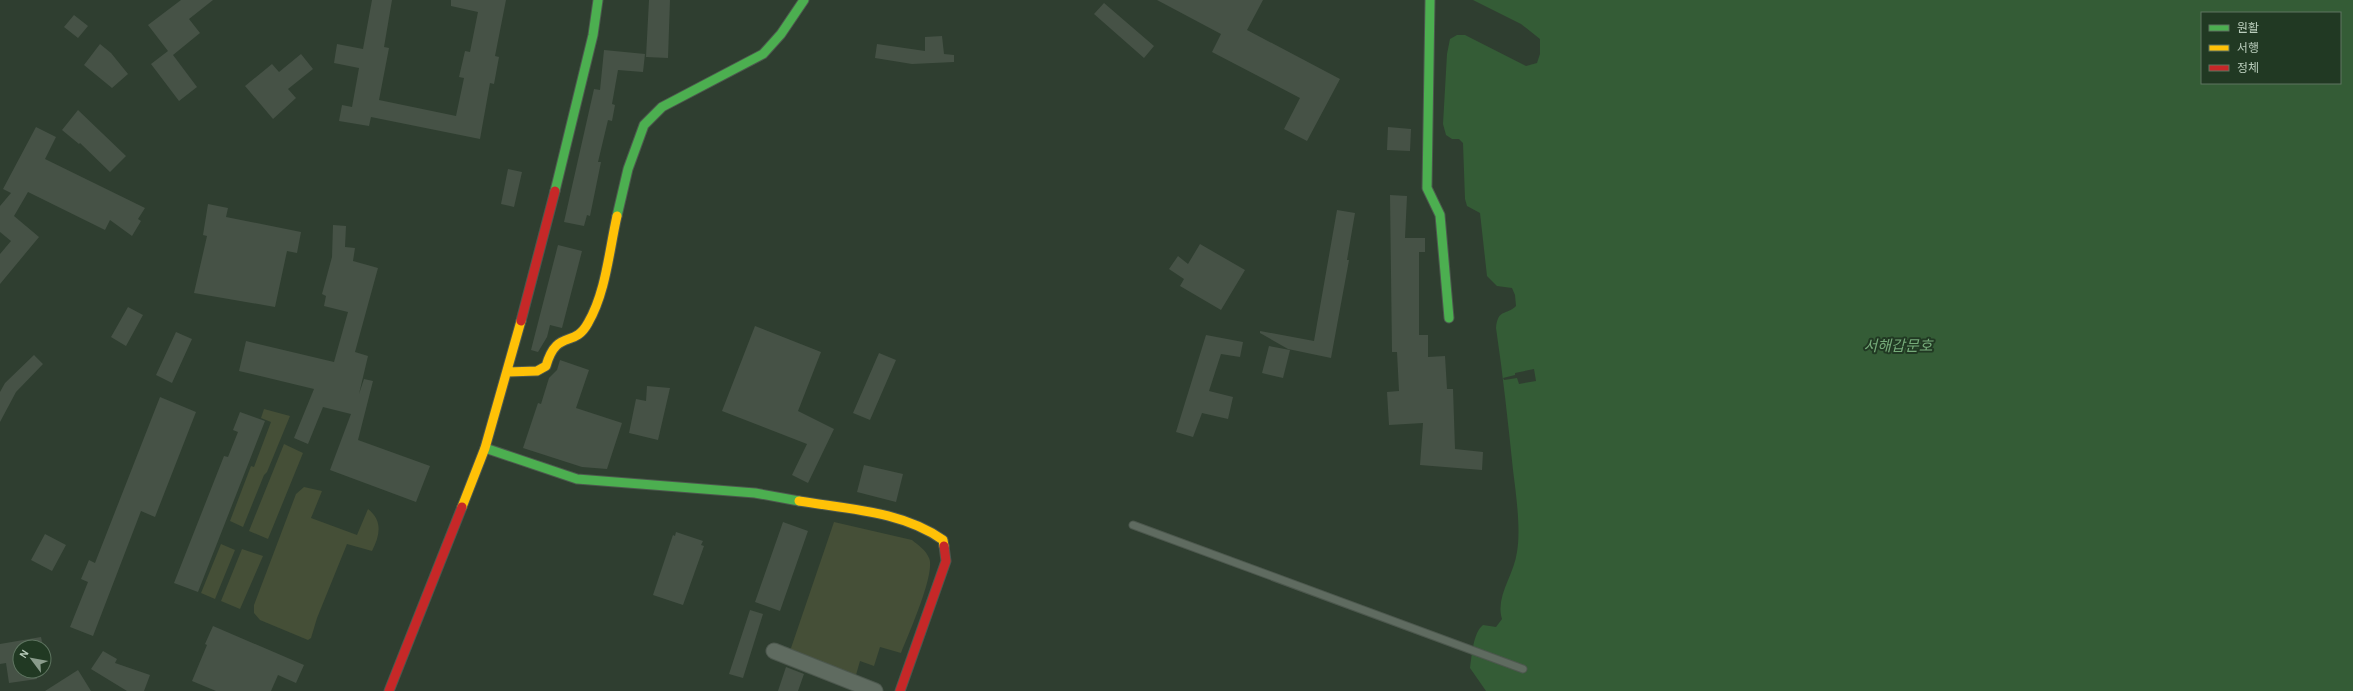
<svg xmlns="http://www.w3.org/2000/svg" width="2353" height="691" font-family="'Alegreya Sans','Noto Sans KR',sans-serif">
<rect width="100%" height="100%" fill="#2f3e30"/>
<!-- green -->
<path fill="#454f37" d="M264,409L290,416L267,472L264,475L243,527L230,521L251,466L254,467L271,422L261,418Z
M284,444L303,453L268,539L249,531Z
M304,487L322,491L311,518L357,535L368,509C383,521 380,535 372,551L347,544L317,618L311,638L308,640L260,620L254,613V605L296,494Z
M834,522L912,540C918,545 926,550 929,558C936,573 908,635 901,653L880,647L874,666L860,661L856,675L790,651Z
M221,544L235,550L215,599L201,593Z
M242,549L263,556L240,609L221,601Z"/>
<!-- water -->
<path fill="#345c36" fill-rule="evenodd" d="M1473,0H2353V691H1486L1470,668C1472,655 1473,633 1483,625L1496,627L1502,619C1495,597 1514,575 1517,552C1521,529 1516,494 1513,470C1508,422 1503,375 1496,328C1498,308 1506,316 1516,306L1515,295L1512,288L1497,286L1487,276L1480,213L1467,206L1465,199L1463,143L1459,139H1452L1446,135L1443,124L1447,54L1450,39L1457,35H1465L1526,66L1537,63L1540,54V39L1521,24ZM2202,13H2340V83H2202Z"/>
<!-- pier -->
<path fill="#2f3e30" d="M1534,369L1536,381L1519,384L1517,378L1504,380L1503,378L1515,375V373Z"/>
<!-- building -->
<path fill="#465246" d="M181,0H213L189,19L200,33L173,55L197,87L179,101L151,64L168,51L148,25Z
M372,0H392L384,47L389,48L379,100L456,116L464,78L459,77L465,51L470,52L478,12L451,6V0H506L495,56L499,57L494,84L490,83L480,139L371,117L369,126L339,121L342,105L352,107L359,68L334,63L337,44L363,49Z
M649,0H670L668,58L646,57Z
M1157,0H1263L1247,30L1340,79L1307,141L1284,129L1300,98L1212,52L1221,34Z
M1104,3L1154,46L1144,58L1094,14Z
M74,15L88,26L78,38L64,27Z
M942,36L944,54L954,55V62L912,64L875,58L877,44L925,51V37Z
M100,44L111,53L128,74L112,88L84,65Z
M604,50L645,54L643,72L618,70L612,104L615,105L612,121L608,120L598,162H601L590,216L587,215L584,226L564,222L594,89L600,90Z
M301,54L313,69L288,89L296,98L273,119L245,86L272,64L279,72Z
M78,110L126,156L110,172L80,143L79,144L62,130Z
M36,127L56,137L45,159L145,208L138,219L141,221L132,236L110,220L105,230L28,192L14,216L39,237L0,284V254L11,241L0,232V206L11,193L3,189Z
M1388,127L1411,129L1410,151L1387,150Z
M508,169L522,172L514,207L501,204Z
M1390,195L1407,196L1405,238H1425V252H1419V335H1428V357L1445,356L1447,389H1453L1455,449L1483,452L1482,470L1420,465L1423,423L1389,425L1387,392L1399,391L1397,352H1392Z
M208,204L228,208L226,217L301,232L297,253L287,251L275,307L194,293L207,236L203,235Z
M1337,210L1355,213L1347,260H1349L1331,358L1288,349L1260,333V331L1314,341Z
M333,225L346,226L345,247L355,248L353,261L378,268L355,352L368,356L359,394L364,379L373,381L358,440L430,466L416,502L330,470L351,414L323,407L308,444L294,438L314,389L239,371L246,341L334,362L348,312L324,306L326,296L322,294L332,257Z
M1200,244L1245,270L1221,310L1180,286L1184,279L1169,269L1178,256L1188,264Z
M558,245L582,251L562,328L550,325L547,337L538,352L531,350Z
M128,307L143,315L126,346L111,337Z
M755,326L821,352L798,411L834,429L808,483L792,475L807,444L722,411Z
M176,332L192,339L172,383L156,375Z
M1206,335L1243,342L1240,357L1221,354L1209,391L1233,397L1228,419L1202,413L1193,437L1176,432Z
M1269,346L1290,350L1283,378L1262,373Z
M879,353L896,360L870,420L853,413Z
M34,355L43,364L16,392L0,422V392L5,383Z
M560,360L589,370L576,408L622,423L607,469L582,467L523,448L538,403L541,404L549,378L557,370Z
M647,386L670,388L658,440L629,433L636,399L646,401Z
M160,397L196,412L155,517L141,511L93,636L70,627L88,582L81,579L89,560L95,563Z
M240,412L265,421L198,592L174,583L224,456L228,457L238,432L233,430Z
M864,465L903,474L896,502L857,492Z
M783,522L808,531L780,611L755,602Z
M676,532L703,541L701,545L704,546L683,605L653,595L673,535L675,536Z
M45,534L66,545L52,571L31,560Z
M750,610L763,614L743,678L729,674Z
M213,626L304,665L296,683L278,675L271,691H216L192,681L207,645L205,644Z
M41,637L43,647H20V671H36L37,679L9,683L6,663L0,664V644Z
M103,651L117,659L115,663L150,675L144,691H127L91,669Z
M786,667L804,674L798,691H778Z
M78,670L91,691H45Z"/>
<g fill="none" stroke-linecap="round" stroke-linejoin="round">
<!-- lane casing -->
<g stroke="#4d584e" stroke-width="9">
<path id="lane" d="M1133,525L1523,669"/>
</g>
<!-- street casing -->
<g stroke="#4d584e" stroke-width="17">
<path id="street" d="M774,651L875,691"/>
</g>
<!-- fast casing -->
<g stroke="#4d584e" stroke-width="11">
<path id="fast" d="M1430,0L1427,188L1440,215L1449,318
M555,191L593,35L598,0
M617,216L628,169L644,125L662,107L763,54L781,34L804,0
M485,448L577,479L755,493L799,501"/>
</g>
<!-- slow casing -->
<g stroke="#4d584e" stroke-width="11">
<path id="slow" d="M507,372L537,371L546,366C557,328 574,349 588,323C606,292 609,251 617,216
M799,501C847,509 902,511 943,540L944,546
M462,507L485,448L521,321"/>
</g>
<!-- jam casing -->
<g stroke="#4d584e" stroke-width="11">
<path id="jam" d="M521,321L555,191
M389,691L462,507
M900,691L946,561L944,546"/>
</g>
<!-- lane -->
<use href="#lane" stroke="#5f6b60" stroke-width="7"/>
<!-- street -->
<use href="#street" stroke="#5f6b60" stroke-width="15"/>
<!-- fast -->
<use href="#fast" stroke="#4caf50" stroke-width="9"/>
<!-- slow -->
<use href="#slow" stroke="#ffc107" stroke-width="9"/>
<!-- jam -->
<use href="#jam" stroke="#c62828" stroke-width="9"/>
</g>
<g text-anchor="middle" stroke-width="4" stroke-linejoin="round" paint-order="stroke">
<!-- water labels -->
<g font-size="15" font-style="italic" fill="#75aa79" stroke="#213923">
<text x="1898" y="351">서해갑문호</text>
</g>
</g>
<!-- legend -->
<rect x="2201" y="12" width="140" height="72" fill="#213923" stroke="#5e7460"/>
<rect x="2209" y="25" width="20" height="6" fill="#4caf50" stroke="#5e7460"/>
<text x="2237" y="32" font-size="12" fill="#bacdbc">원활</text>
<rect x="2209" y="45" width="20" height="6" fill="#ffc107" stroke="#5e7460"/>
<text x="2237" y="52" font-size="12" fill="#bacdbc">서행</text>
<rect x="2209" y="65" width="20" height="6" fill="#c62828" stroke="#5e7460"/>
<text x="2237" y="72" font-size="12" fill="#bacdbc">정체</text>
<!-- north arrow -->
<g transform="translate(32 659) rotate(302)"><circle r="19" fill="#213923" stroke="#5e7460"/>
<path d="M0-3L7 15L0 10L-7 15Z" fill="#899b8b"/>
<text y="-6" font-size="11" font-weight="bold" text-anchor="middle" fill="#bacdbc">N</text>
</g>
</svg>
